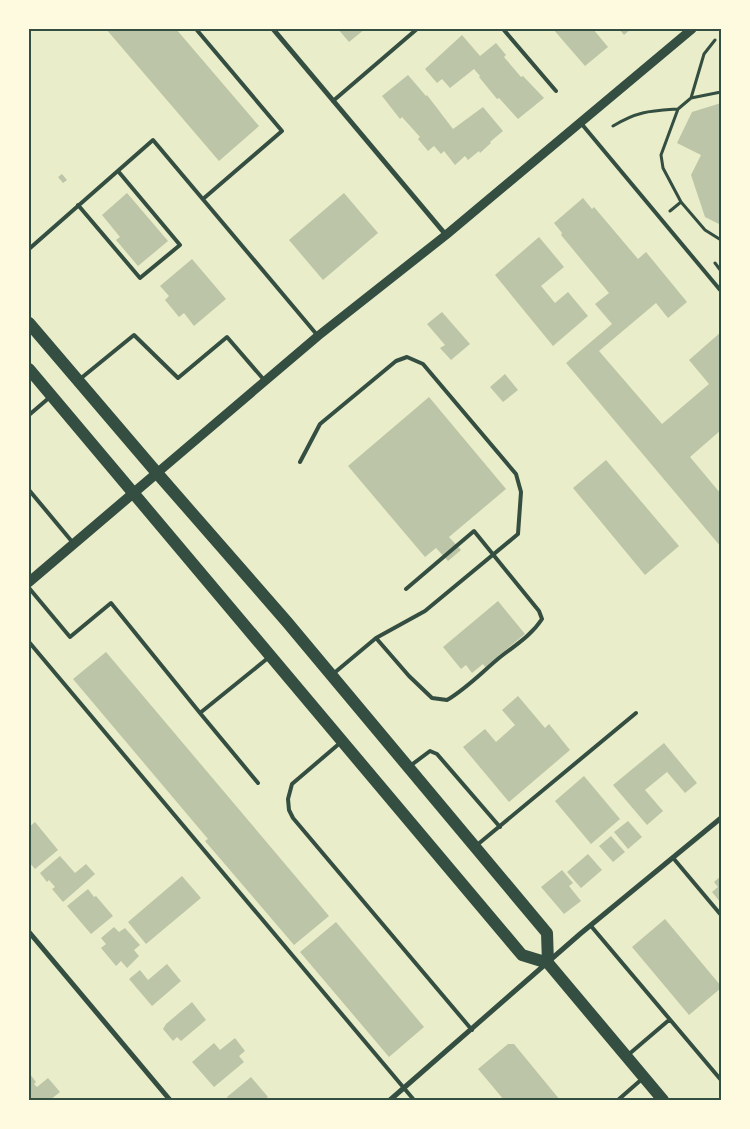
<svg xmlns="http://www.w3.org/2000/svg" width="750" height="1129" font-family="Roboto,sans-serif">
<rect width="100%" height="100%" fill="#e9edc9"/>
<!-- building -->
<path fill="#bcc5a7" d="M106,29H176L259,126L219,161Z
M338,29H365L349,42Z
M553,29H593L608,47L585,66Z
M619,29H631L624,35Z
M462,35L480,56L496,43L506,55L504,57L521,77L523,76L544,98L518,119L499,98L497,99L479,77L480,76L474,69L450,88L442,79L437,83L425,69Z
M408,75L426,96L427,95L453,129L483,107L503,131L490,142L491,143L480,153L479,151L468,160L465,156L455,165L444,151L441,154L434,146L428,151L418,139L420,137L402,117L400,119L382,96Z
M721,103V225L705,217L691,175L701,155L677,143L692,112Z
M62,174L67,180L63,183L58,177Z
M127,193L168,241L138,266L116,240L120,237L102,215Z
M344,193L378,233L323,280L289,240Z
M583,198L592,209L594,207L638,259L646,252L687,302L668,318L656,303L599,351L662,424L709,384L689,360L721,332V430L690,457L721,494V547L566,363L612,324L595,304L609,293L561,235L562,233L554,223Z
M539,237L564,267L541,286L555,303L568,292L588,316L553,346L495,275Z
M192,259L226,299L194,326L184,313L179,317L165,300L169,296L160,286Z
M442,312L470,344L451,360L440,348L445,345L427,324Z
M505,374L518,390L503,402L490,387Z
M429,397L506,489L449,537L461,550L448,561L436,548L425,557L348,466Z
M606,460L679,546L645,575L573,488Z
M498,601L525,634L485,667L483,664L472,673L466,665L461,669L443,647Z
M106,652L329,916L294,945L205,841L208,839L73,679Z
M518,696L545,728L549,724L570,750L509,802L463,747L485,729L496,742L515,725L502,710Z
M664,743L697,783L685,793L667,772L645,790L663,811L647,825L613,785Z
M584,776L620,819L591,844L555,801Z
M628,821L642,837L628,849L614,832Z
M35,822L58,850L35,869L29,862V827Z
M611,836L625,852L613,862L599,846Z
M588,854L602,870L581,888L567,872Z
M60,856L75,873L86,864L95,874L63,902L52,889L55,887L49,880L47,882L40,873Z
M562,870L573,883L569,886L581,901L564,914L541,887Z
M182,876L201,898L146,944L128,922Z
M721,876V903L712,892L718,887L714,882Z
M88,889L94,897L96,896L113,916L91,934L67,906Z
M665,919L721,986V988L689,1015L632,947Z
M336,922L424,1027L389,1057L300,952Z
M114,927L119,932L125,928L140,945L134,950L139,956L127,968L121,961L116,966L101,948L106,944L101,938Z
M167,964L181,981L152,1006L129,979L140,970L148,980Z
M192,1002L206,1020L181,1041L177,1037L173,1041L163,1029L166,1024Z
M235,1038L245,1051L239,1056L244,1062L214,1087L192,1062L214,1043L220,1050Z
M508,1044H514L560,1100H504L478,1069Z
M29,1073L36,1082L34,1084L37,1087L48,1078L60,1092L50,1100H29Z
M251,1077L268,1097L263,1100H227L229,1099L227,1097Z"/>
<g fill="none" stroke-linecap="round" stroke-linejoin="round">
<!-- path -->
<path stroke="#344e41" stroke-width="3" d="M721,92L691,98L678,109L661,155L663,168L681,202L705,230L721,240
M691,98L704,54L715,40
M613,126C638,111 650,111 678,109
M670,211L681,202
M715,263L721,271"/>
<!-- service -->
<path stroke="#344e41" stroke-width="4" d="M196,29L282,131L203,199
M503,29L556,91
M333,101L417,29
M580,122L721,291
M78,205L140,278L180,245L118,171
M29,249L153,140L318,336
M80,379L134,335L178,378L227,337L265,381
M29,415L50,397
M300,462L320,424L396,361L407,357L423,364L516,474L521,492L518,534L425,611L376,638L333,674
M29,490L74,544
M29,588L70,637L111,603L200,713L268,658
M376,638L409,676L432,698L447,700C467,688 481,673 499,658C514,646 531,636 542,619L539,611L474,531L406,589
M29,642L414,1100
M200,713L258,783
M340,743L292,784L288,799L289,810L293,818L472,1030
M410,766L430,751L437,754L500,827
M477,845L636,713
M674,859L721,915
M591,926L721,1080
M628,1055L669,1020
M618,1100L642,1079"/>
<!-- minor -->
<path stroke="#344e41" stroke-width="5" d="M273,29L446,235
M29,932L170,1100
M390,1100L580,934L721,818"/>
<!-- tertiary -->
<path stroke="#344e41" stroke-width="9" d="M157,473L318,336L446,235L692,29"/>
<!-- secondary -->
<path stroke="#344e41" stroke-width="10" d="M29,582L157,473"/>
<!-- primary -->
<path stroke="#344e41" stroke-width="12" d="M29,323L157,473L287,622L547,933L548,963
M29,369L522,955L548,963L663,1100"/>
</g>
<!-- border -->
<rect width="750" height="1129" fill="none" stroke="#fefae0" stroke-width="60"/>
<rect x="30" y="30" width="690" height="1069" fill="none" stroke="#344e41" stroke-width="2"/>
</svg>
